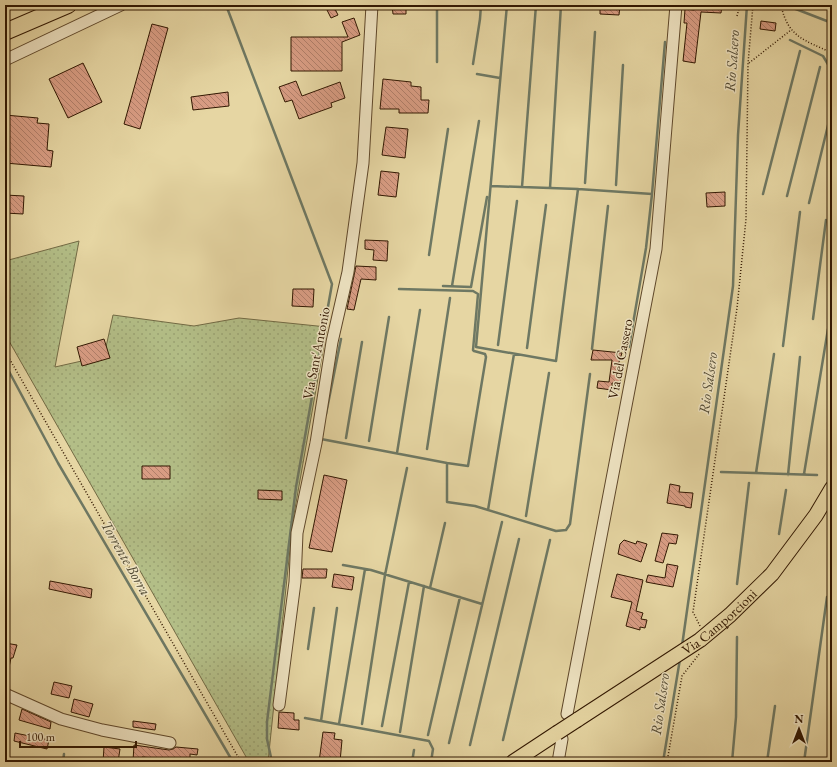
<svg xmlns="http://www.w3.org/2000/svg" width="837" height="767" font-family="'EB Garamond',serif">
<defs>
<pattern id="grass-dots" width="8" height="8" patternUnits="userSpaceOnUse"><rect width="8" height="8" fill="#b3be87"/><path d="M2 2h.1M6 6h.1" fill="none" stroke="#9aa373" stroke-width="1.8" stroke-linecap="round"/></pattern>
<pattern id="building-back-hatch" width="6" height="6" patternUnits="userSpaceOnUse"><rect width="6" height="6" fill="#d99d84"/><path d="M-1 5l2 2M0 0l6 6M5-1l2 2" fill="none" stroke="#b17f6a"/></pattern>
</defs>
<rect width="100%" height="100%" fill="#e6d6a3"/>
<filter id="stains"><feTurbulence type="fractalNoise" baseFrequency=".005" numOctaves="4"/><feColorMatrix values="0 0 0 0 .2 0 0 0 0 .09 0 0 0 0 .02 0 0 0 .5 -.17"/></filter>
<radialGradient id="worn" r=".72"><stop offset=".6" stop-color="#630" stop-opacity="0"/><stop offset="1" stop-color="#630" stop-opacity=".3"/></radialGradient>
<!-- grass -->
<path fill="url(#grass-dots)" stroke="#726a44" d="M79,241L55,367L104,356L113,315L194,326L239,318L327,327L293,520L268,762H249L5,334V261Z"/>
<g fill="none" stroke-linecap="round" stroke-linejoin="round">
<!-- stream -->
<path stroke="#6e7863" stroke-width="2.5" d="M226,5L332,284L296,487L267,722V739L272,762
M507,5L476,347L556,361L578,189
M788,6L832,23
M790,40L823,56L832,71
M437,62V5
M473,64L480,19L481,5
M477,74L500,78
M585,183L595,32
M616,185L623,65
M491,186L578,189L652,194
M522,187L536,5
M550,188L561,5
M763,194L800,51
M787,196L820,67
M809,203L832,109
M429,255L448,129
M443,286L471,287L487,197
M452,286L479,121
M399,289L473,291L478,294L473,350L474,351L485,354L486,357L468,466L447,463
M813,319L826,220
M498,345L517,201
M783,346L800,212
M629,347L646,248L652,194L665,42
M527,348L546,205
M592,349L608,206
M5,364L58,463L233,762
M326,414L341,339
M321,437V439L447,463V502L475,506L556,531L566,530L570,524L590,374
M346,438L362,342
M369,441L389,317
M427,449L450,298
M397,453L420,310
M721,472L817,475
M756,473L774,354
M804,474L828,329
M788,475L800,357
M488,510L514,354
M526,516L549,373
M779,534L786,490
M343,565L371,570L482,604
M737,584L749,483
M430,588L445,523
M682,646L733,286L738,135L747,5
M308,649L314,608
M305,718L429,741L433,749L431,762
M321,721L337,608
M339,724L365,569
M362,724L385,575L407,468
M382,726L409,582
M400,732L424,586
M428,735L460,597
M503,740L550,540
M449,743L502,522
M470,745L519,539
M63,762L64,754
M412,762L414,750
M663,762L680,659
M732,762L736,717L737,637
M767,762L775,706
M804,762L827,597"/>
</g>
<!-- building -->
<path fill="url(#building-back-hatch)" stroke="#311701" d="M333,5L338,15L331,18L326,8Z
M392,5H406V14H393Z
M600,5H620L619,15L600,14Z
M695,5H722L721,13L701,12L695,63L683,61L687,23H684L685,9L694,10Z
M354,18L360,35L342,42V71H291V37H348L342,22Z
M761,21L776,23L775,31L760,29Z
M152,24L168,28L140,129L124,124Z
M83,63L102,102L68,118L49,79Z
M383,79L411,82V86L421,87V100H429L428,113H399V109H380Z
M296,81L302,96L340,82L345,98L331,103L332,107L299,119L292,100L285,102L279,87Z
M228,92L229,106L193,110L191,97Z
M5,115L38,118L37,123L49,124L47,150L53,151L51,167L5,163Z
M386,127L408,129L405,158L382,155Z
M381,171L399,173L396,197L378,195Z
M725,192V206L707,207L706,193Z
M5,195L24,196L23,214L5,213Z
M365,240L388,241L387,261L373,260L374,250L365,249Z
M356,266L376,267V280L361,279L354,310L347,309Z
M293,289H314L313,307L292,306Z
M104,339L110,358L82,366L77,347Z
M593,350L622,353L617,368L622,369L620,384L612,383V390L597,388L598,381L609,382L612,360H591Z
M142,466H170V479H142Z
M324,475L347,480L332,552L309,548Z
M670,484L680,486L679,492L693,493L691,508L685,507V506L667,503Z
M258,490L282,491V500L258,499Z
M662,533L678,535L676,544L669,543L663,563L655,561Z
M624,540L636,544L637,541L647,544L641,562L618,554L620,544Z
M667,564L678,566L673,587L646,582L648,575L665,578Z
M303,569H327L326,578H302Z
M334,574L354,577L352,590L332,587Z
M617,574L643,580L636,611L643,613L641,619L647,620L645,628L640,627V630L626,626L632,602L611,597Z
M50,581L92,589L91,598L49,589Z
M5,643L17,645L13,658H11L8,672H5Z
M54,682L72,686L69,698L51,694Z
M74,699L93,704L89,717L71,712Z
M22,709L51,722L50,729L19,720Z
M279,712L294,713V720H299V730L278,728Z
M133,721L156,724L155,730L133,727Z
M323,732L335,733L334,739L342,740L340,762H319Z
M15,733L49,740L47,749L14,741Z
M134,745L169,750L173,749L176,747L198,749L197,755L190,754V762H166V759L142,757V762L133,761Z
M104,747L120,749L118,762H103Z"/>
<g fill="none" stroke-linecap="round" stroke-linejoin="round">
<!-- minor casing -->
<g stroke="#5e472a" stroke-width="13">
<path id="minor" d="M5,60L121,5
M5,694L61,719L102,730L170,743
M279,705L295,582L297,533L316,443L332,342L348,272L363,163L372,5
M567,714L656,249L676,5
M558,762L562,739"/>
</g>
<!-- major casing -->
<g stroke="#311701" stroke-width="16">
<g id="major">
<path id="s1" d="M577,720L700,640L730,615L772,574L816,515L832,488"/>
<path d="M513,762L557,733"/>
</g>
</g>
<!-- highway casing -->
<g stroke="#311701" stroke-width="18">
<path id="highway" d="M5,32L68,5"/>
</g>
<!-- path -->
<path stroke="#311701" stroke-width="1.5" stroke-dasharray="1 2" stroke-linecap="butt" d="M781,5C788,38 805,40 832,53
M737,16L740,5
M749,63L791,30
M5,351L241,762
M700,626L693,612L737,308L746,219L748,64L753,5
M667,762L682,676L700,653"/>
<!-- minor -->
<use href="#minor" stroke="#efe4c3" stroke-width="11"/>
<!-- major -->
<use href="#major" stroke="#e6d6a3" stroke-width="14"/>
<!-- highway -->
<use href="#highway" stroke="#e6d6a3" stroke-width="16"/>
<!-- major-bridge casing -->
<g stroke="#311701" stroke-width="16" stroke-linecap="butt">
<path id="major-bridge" d="M557,733L577,720"/>
</g>
<!-- major-bridge -->
<use href="#major-bridge" stroke="#e6d6a3" stroke-width="14"/>
</g>
<g text-anchor="middle" stroke-width="3" stroke-linejoin="round" paint-order="stroke">
<!-- street labels -->
<g font-size="14" fill="#311701" stroke="#efe4c3">
<text transform="translate(316 353) rotate(-79)" y="5">Via Sant'Antonio</text>
<text transform="translate(620 359) rotate(-79)" y="5">Via del Cassero</text>
<text dy="5" stroke="none"><textPath href="#s1" startOffset="173">Via Camporcioni</textPath></text>
</g>
<!-- water labels -->
<g font-size="15" font-style="italic" fill="#4f4832" stroke="#efe4c3">
<text transform="translate(732 61) rotate(-86)" y="5">Rio Salsero</text>
<text transform="translate(708 383) rotate(-82)" y="5">Rio Salsero</text>
<text transform="translate(126 558) rotate(60)" y="5">Torrente Borra</text>
<text transform="translate(660 704) rotate(-82)" y="5">Rio Salsero</text>
</g>
</g>
<!-- margin -->
<rect width="837" height="767" fill="none" stroke="#e6d6a3" stroke-width="20"/>
<rect x="6" y="6" width="825" height="755" fill="none" stroke="#311701" stroke-width="2"/>
<rect x="10" y="10" width="817" height="747" fill="none" stroke="#311701"/>
<!-- north arrow -->
<g transform="translate(799 729)" stroke="#efe4c3" stroke-width="3" paint-order="stroke">
<path d="M0-3L7 15L0 10L-7 15Z" fill="#311701"/>
<text y="-6" font-size="11" font-weight="bold" text-anchor="middle" fill="#311701">N</text>
</g>
<!-- scale -->
<path d="M20 741v6h116v-6" fill="none" stroke="#311701" stroke-width="2"/>
<text x="26" y="741" font-size="12" fill="#311701" stroke="#efe4c3" stroke-width="3" paint-order="stroke">100 m</text>
<rect width="100%" height="100%" filter="url(#stains)"/>
<rect width="100%" height="100%" fill="url(#worn)"/>
</svg>
